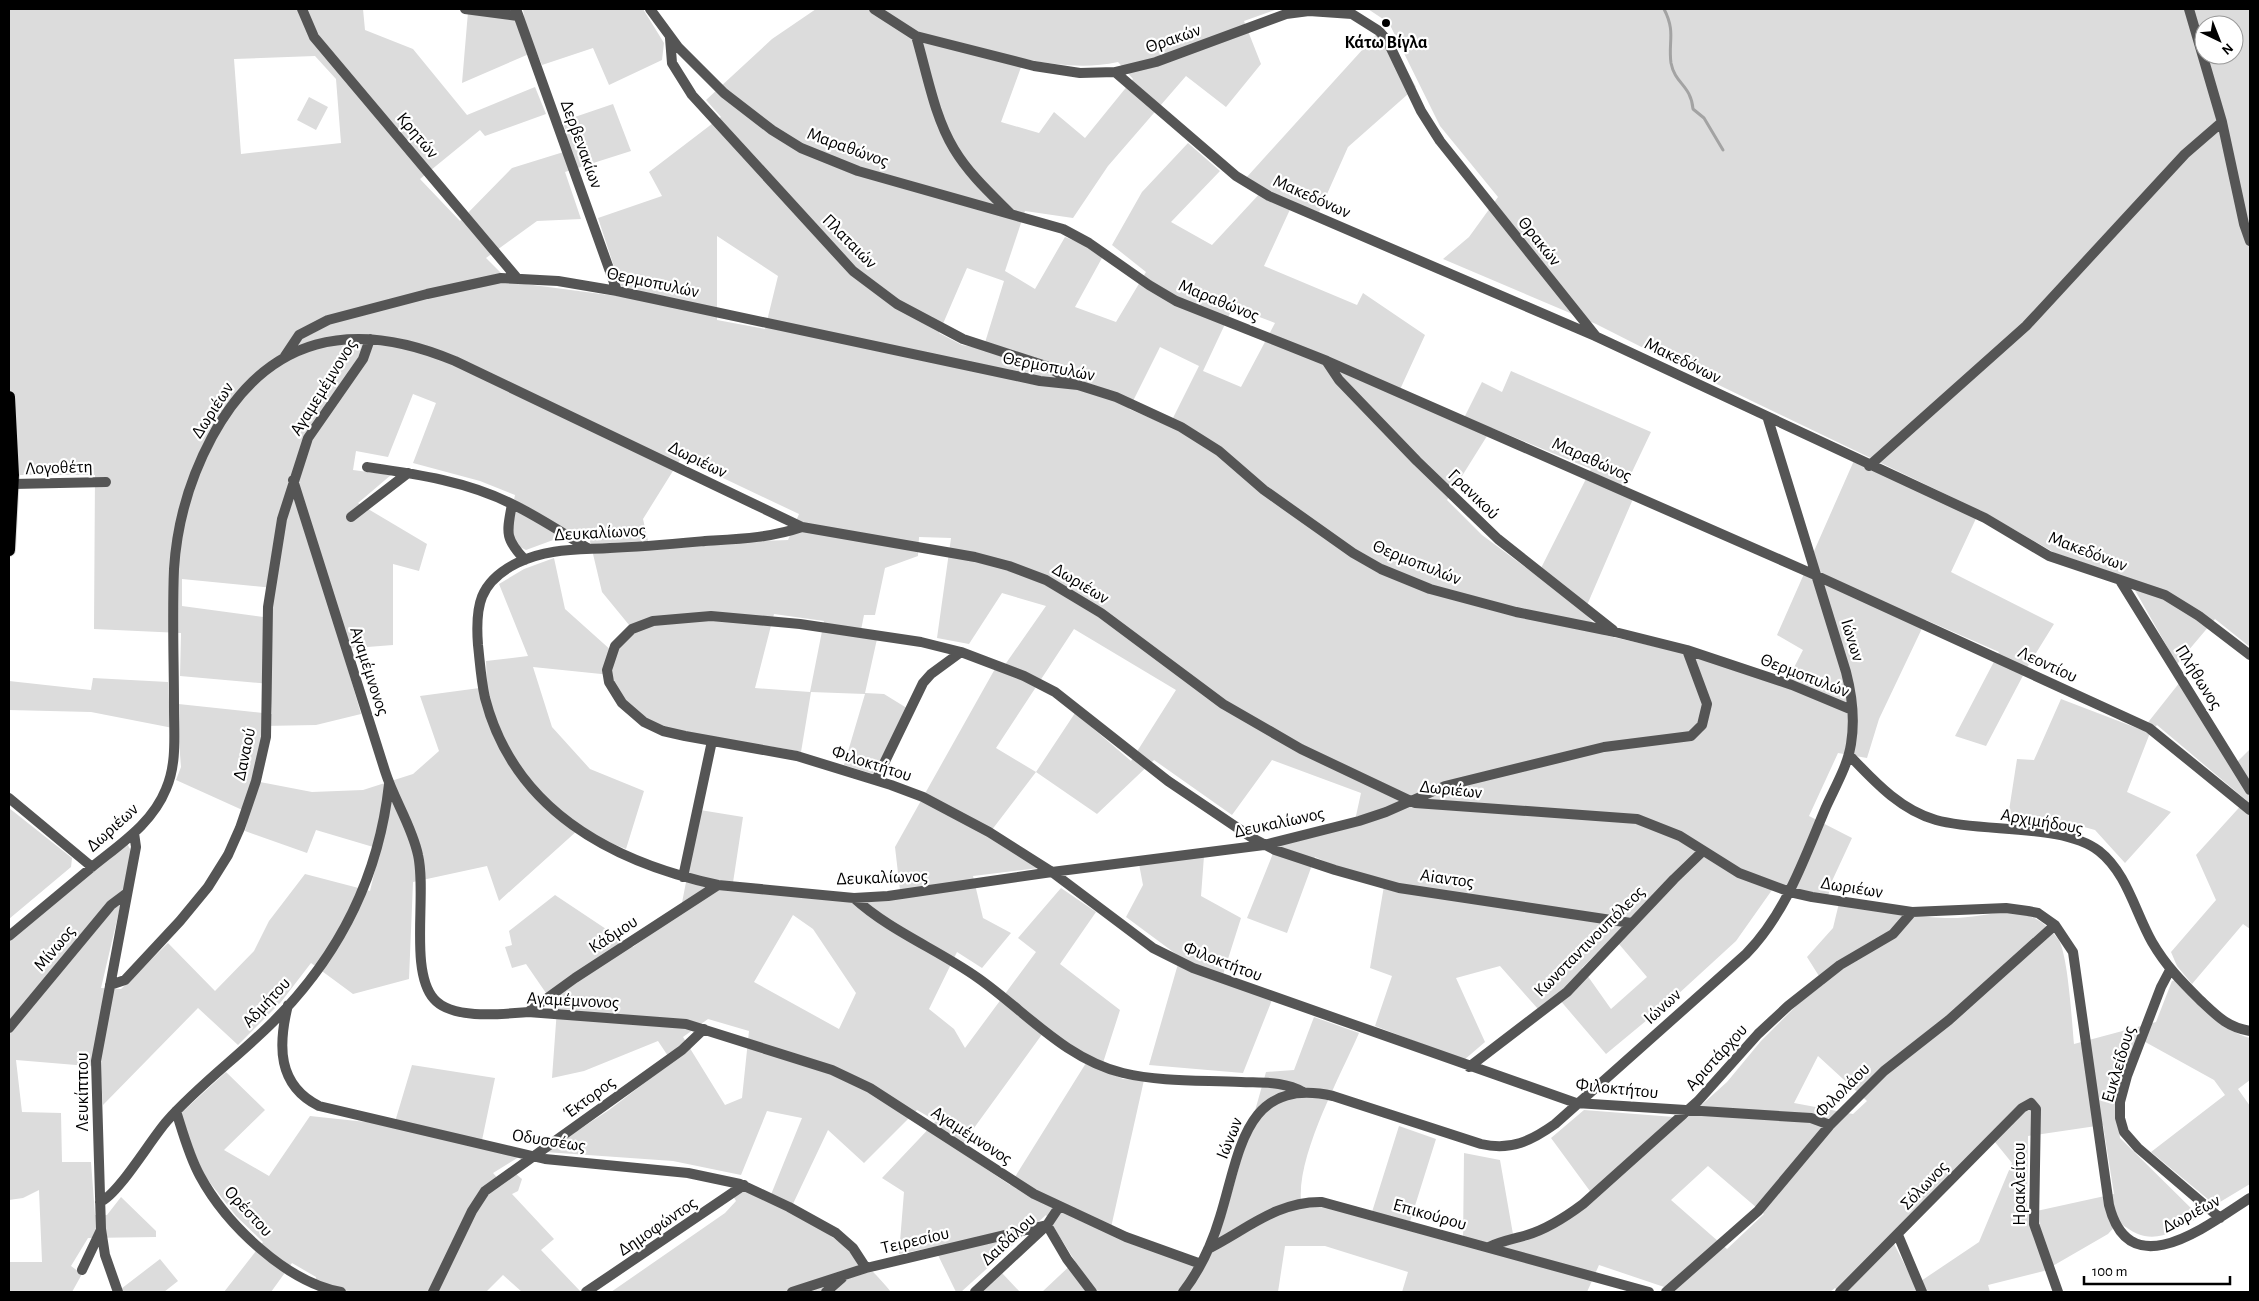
<svg xmlns="http://www.w3.org/2000/svg" width="2259" height="1301" font-family="'Alegreya Sans',sans-serif">
<rect width="100%" height="100%" fill="#fff"/>
<!-- green -->
<path fill="#dcdcdc" fill-rule="evenodd" d="M9,9H363L365,30L413,49L467,115L535,87L546,114L485,136L480,130L420,179L460,221L512,168L570,150L563,121L613,104L631,151L565,172L581,219L537,221L486,258L510,282L624,297L598,218L662,196L649,172L721,117L706,100L772,39L816,9H1278L1244,21L1261,64L1226,107L1186,76L1108,166L1073,218L1025,211L1005,271L1035,289L1065,237L1083,244L1102,258L1075,307L1116,322L1146,272L1112,245L1142,192L1188,143L1220,171L1171,222L1212,245L1263,190L1246,178L1383,27L1416,87L1348,147L1319,212L1293,203L1264,266L1357,305L1363,293L1425,335L1397,396L1461,424L1482,382L1502,392L1511,371L1651,432L1622,493L1633,499L1584,612L1604,635L1696,656L1784,687L1803,650L1777,635L1856,456L1962,502L1673,363L1596,324L1443,259L1469,237L1498,197L1440,126L1389,23L1368,9H2250V647L2215,619L2177,664L2128,578L2055,553L1980,510L1951,572L2054,624L2028,666L1986,746L1955,736L1999,652L1926,620L1879,719L1867,758L1838,753L1809,816L1852,838L1832,881L1827,900L1772,890L1736,941L1676,996L1606,1054L1559,999L1538,1009L1500,966L1456,978L1485,1042L1464,1060L1375,1026L1392,976L1370,968L1385,880L1342,869L1315,857L1287,933L1247,918L1278,841L1354,825L1361,793L1272,760L1232,815L1154,760L1097,814L1036,772L988,835L1039,868L973,876L983,918L1011,933L982,968L957,952L929,1009L954,1029L965,1048L1036,952L1018,938L1061,888L1096,912L1060,964L1120,1010L1101,1069L1123,1079L1144,1080L1110,1232L1203,1268L1224,1220L1266,1072L1294,1070L1314,1017L1359,1033C1340,1077 1297,1154 1301,1201L1372,1212L1399,1126L1436,1139L1408,1228L1463,1244L1464,1153L1500,1160L1514,1240C1550,1230 1567,1225 1595,1198L1551,1138L1584,1110L1687,1118L1727,1082L1761,1041L1798,1004L1824,984L1807,957L1833,928L1839,903C1874,908 1910,917 1945,918C1988,920 2026,895 2058,939C2068,952 2072,1024 2074,1044L2156,1022L2172,981L2176,980C2198,1001 2220,1030 2250,1038V1080L2238,1089L2250,1106V1184L2215,1205L2151,1152L2225,1095L2214,1080L2138,1038L2116,1105L2120,1138L2200,1217C2167,1234 2152,1249 2119,1222L2108,1234L2044,1271L1988,1285L1990,1292H1839L1835,1288L1830,1292H1679L1599,1265L1587,1292H1402L1408,1272L1325,1246H1285L1278,1292H1042L1075,1261L1046,1215L961,1292H956L934,1247L899,1254L904,1192L882,1178L936,1121L917,1110L864,1163L828,1130L791,1208C828,1233 863,1257 891,1292H611L725,1213L736,1201L733,1196L747,1186L770,1197L802,1118L767,1111L741,1175L673,1161L545,1152L609,1110L672,1062L658,1041L584,1071L552,1078L557,1009L526,964L512,968L505,947L512,945L509,931L555,895L633,947L680,913L700,810L743,817L732,889L901,899L895,847L996,667L1002,669L1046,606L1002,593L969,644L937,638L951,538L919,537L918,556L885,568L875,615H864L860,635L877,639L865,693L884,694L910,710L873,774L844,765L865,694L811,692L801,752C739,737 637,748 611,675L533,667L552,727L590,769L644,791L626,849L578,830L499,901L487,866L413,882L409,979L353,994L311,963L281,1002L238,1045L198,1008L103,1105L100,1067L16,1060L22,1112L61,1113L62,1162H91L95,1215H107L121,1197L156,1231V1237L88,1238L71,1266L82,1274L72,1292L9,1291V1262H42L39,1190L23,1198L9,1200V941L127,843L130,849L129,869L101,988L121,989L168,943L215,991L254,951L269,921L305,874L370,891L380,849L316,830L307,853L245,831L249,813L176,780L181,767L178,729L91,712L9,710V681L91,690L93,678L168,682L169,703L272,714L270,684L180,676L181,633L94,629L95,475H9ZM2204,25H2234V55H2204ZM315,56L336,79L341,143L241,154L234,59ZM1024,59C1057,65 1086,69 1118,62L1133,79L1085,138L1054,112L1039,133L1001,122ZM717,236L778,276L765,329L717,320ZM967,268L1004,281L983,349L962,345L939,333ZM1233,307L1275,323L1241,387L1203,371ZM1160,347L1199,366L1169,426L1129,409ZM413,394L436,403L413,463L480,481L515,495L510,519L512,543L526,550L564,536L589,537L602,592L634,631L613,652L565,609L554,558L524,569L499,584L528,656L486,661L487,687L420,696L439,751L413,774L363,790L312,792L260,782L263,726L316,725L361,714L342,649L393,645V564L419,571L427,544L358,503L391,475L353,470L356,451L388,457ZM1492,428L1591,469L1537,576L1482,535L1447,500ZM681,458L799,514L788,540L649,545L643,519ZM182,579L273,588L271,618L182,606ZM774,614L824,621L810,692L755,688ZM1074,629L1176,690L1131,761L1075,713L1036,772L996,748ZM793,915L813,929L856,993L839,1029L754,982ZM1613,937L1647,977L1611,1009L1582,968ZM708,1019L749,1031L742,1098L725,1105L683,1037ZM1043,1033L1086,1063L1010,1185L958,1150ZM1818,1056L1867,1101L1853,1114L1794,1103ZM2103,1125L2114,1194L2027,1213L2028,1136ZM1990,1136L2012,1163L1979,1242L1915,1285L1890,1236ZM1708,1166L1764,1214L1727,1249L1671,1200Z
M523,9H643L664,43L662,60L609,85L593,48L542,65L536,51L462,83L468,12L524,17Z
M309,97L328,107L316,130L297,120Z
M2180,682L2233,766L2250,749V929L2243,924L2192,984L2177,966L2171,952L2216,900L2196,855L2246,800L2157,725L2150,733L2127,792L2171,812L2125,863L2095,830L2059,820L2008,817L2017,759L2034,760L2061,699L2142,730Z
M9,808L72,858L71,867L9,919Z
M1204,856L1201,896L1241,918L1221,981L1272,1000L1243,1073L1149,1065L1180,957L1126,917L1143,885L1139,864Z
M412,1065L495,1078L481,1145L522,1155L493,1173L501,1182L516,1174L522,1179L518,1191L512,1194L554,1239L541,1250L581,1292H522L503,1275L486,1292H317L316,1277L292,1263L271,1292H224L263,1242L236,1216L204,1175L179,1115L226,1072L265,1110L224,1150L269,1176L310,1116L394,1125Z
M160,1259L178,1281L164,1292H117Z
M1002,1273L1020,1292H981Z"/>
<g fill="none" stroke-linecap="round" stroke-linejoin="round">
<!-- stream -->
<path stroke="#a3a3a3" stroke-width="3" d="M1664,9C1676,32 1668,42 1671,63C1675,84 1691,85 1693,109L1704,118L1723,150"/>
<!-- major casing -->
<g stroke="#dbdbdb" stroke-width="14">
<path id="major" d="M9,397L13,475L9,550"/>
</g>
<!-- minor -->
<path stroke="#555" stroke-width="10" d="M302,9L314,37L517,278
M465,9L518,16
M516,9L617,291
M650,9L678,47L724,93L772,130L801,148L858,171L1063,229L1089,243L1149,285L1176,301L1327,361L1815,575L2149,728L2250,810
M874,9L916,36L1034,66L1080,73L1115,72L1156,62L1286,14L1309,11L1352,14L1379,31L1387,40L1421,111L1440,141L1595,335
M2189,9L2222,122L2244,224L2250,241
M916,36C927,73 934,116 954,149C969,174 990,193 1010,213
M670,38L672,63L692,95L853,271L897,304L963,339L1046,366L1075,383
M1115,72L1236,176L1269,196L1595,336L1985,518L2049,556L2165,595L2199,616L2250,655
M285,356L299,335L328,320L427,294L501,278L558,281L617,291L1040,381L1078,385L1116,397L1181,427L1219,451L1264,490L1353,553L1381,569L1430,589L1516,612L1615,632L1687,650L1792,685L1852,710
M1327,362L1339,380L1417,461L1498,539L1613,630
M1869,466L2026,326L2185,154L2222,122
M367,467C416,474 467,481 512,504C539,517 564,534 589,549
M293,480C324,577 354,674 385,771C394,800 412,826 418,855C427,894 409,971 434,999C452,1020 503,1014 528,1012L686,1024L832,1070L870,1088L1034,1194L1126,1237L1201,1264
M13,484L106,482
M512,504C507,532 504,538 525,560
M351,517L408,473
M802,527C770,538 738,539 705,541C673,544 642,547 610,548C577,550 548,548 517,563C479,582 475,606 478,645C480,663 481,680 485,698C514,810 612,862 718,885L854,898L888,896L1052,872L1264,845L1359,821L1386,812L1445,786L1604,747L1691,736L1702,725L1707,704L1687,650
M2121,582L2250,790
M1849,755C1874,781 1900,810 1936,820C1982,833 2063,823 2099,851C2127,873 2135,912 2152,942C2166,966 2181,981 2200,1000C2217,1016 2227,1027 2250,1031
M876,780L923,683L931,674L961,652
M9,798L92,867
M683,877L712,741
M854,898C890,931 939,950 978,978C1025,1011 1065,1059 1123,1073C1161,1082 1202,1080 1241,1082C1262,1083 1284,1081 1303,1092
M1631,923L1399,888L1335,870L1275,850L1254,839L1168,781L1055,692L1024,676L961,652L921,642L800,624L711,616L653,621L632,629L615,646L607,670L609,682L622,703L644,722L663,731L685,736L797,756L891,785L923,797L989,832L1052,872L1153,948L1193,968L1576,1103L1811,1118L1830,1125
M9,936C37,913 64,890 92,867C120,844 152,824 166,789C177,764 174,735 174,708C174,662 172,615 174,569C177,522 190,478 212,437C267,335 353,318 455,361L802,527L975,557L1009,566L1046,580L1101,613L1223,704L1301,749L1415,803L1637,819L1680,836L1739,873L1790,892L1812,897L1912,912L2006,908L2028,911L2038,913L2055,925L2073,952L2109,1205C2130,1288 2209,1224 2250,1198
M2170,970L2161,987L2127,1076L2120,1102V1118L2124,1132L2138,1148L2220,1218
M110,985L125,980L180,921L208,887L228,855L240,828L256,781L266,737L268,607L282,519L308,438L363,359L370,339
M288,1005C278,1045 277,1085 319,1106L545,1159L688,1173L740,1184L789,1207L836,1233L853,1248L866,1268
M528,1012L575,978L718,885
M9,1028L111,905L127,893
M1469,1067L1567,992L1674,879L1703,851
M176,1111C183,1133 189,1156 200,1176C226,1224 286,1282 341,1292
M100,1202C118,1195 151,1139 167,1121C199,1085 239,1056 273,1022C339,956 379,876 389,784
M1898,1235L1922,1292
M1489,1247C1501,1241 1514,1239 1527,1235C1547,1229 1567,1216 1583,1204L1698,1101L1758,1034L1788,1006L1840,965L1893,934L1912,912
M1208,1249C1246,1230 1277,1201 1322,1202L1649,1292
M82,1270L101,1230
M118,1292L105,1255L101,1229L96,1061L136,847L134,833
M433,1292L472,1211L485,1191L682,1050L704,1029
M586,1292L744,1185
M792,1292L866,1268L1047,1225L1067,1259L1092,1292
M826,1292L842,1278
M975,1292L1047,1225L1059,1207
M1183,1292C1200,1270 1212,1244 1220,1217C1240,1153 1244,1076 1333,1096L1481,1144C1511,1151 1531,1141 1555,1124L1746,954C1786,913 1804,859 1826,807C1835,787 1848,765 1851,744C1855,720 1852,695 1846,672L1768,419
M1666,1292L1758,1211L1830,1125L1884,1071L1949,1020L2055,925
M1840,1292L2022,1108L2031,1103L2036,1109L2034,1224L2058,1292"/>
<!-- major -->
<use href="#major" stroke="#000" stroke-width="12"/>
</g>
<!-- markers -->
<circle fill="#000" stroke="#fff" stroke-width="2" cx="1386" cy="23" r="5"/>
<g text-anchor="middle" stroke-width="4.5" stroke-linejoin="round" paint-order="stroke">
<!-- street labels -->
<g font-size="18" fill="#000" stroke="#fff">
<text transform="translate(1173 38) rotate(-19)" y="6">Θρακών</text>
<text transform="translate(418 135) rotate(50)" y="6">Κρητών</text>
<text transform="translate(582 144) rotate(70)" y="6">Δερβενακίων</text>
<text transform="translate(848 147) rotate(20)" y="6">Μαραθώνος</text>
<text transform="translate(1312 196) rotate(24)" y="6">Μακεδόνων</text>
<text transform="translate(850 241) rotate(45)" y="6">Πλαταιών</text>
<text transform="translate(1540 241) rotate(51)" y="6">Θρακών</text>
<text transform="translate(653 282) rotate(12)" y="6">Θερμοπυλών</text>
<text transform="translate(1219 300) rotate(22)" y="6">Μαραθώνος</text>
<text transform="translate(1683 360) rotate(26)" y="6">Μακεδόνων</text>
<text transform="translate(1049 366) rotate(11)" y="6">Θερμοπυλών</text>
<text transform="translate(323 387) rotate(-58)" y="6">Αγαμεμέμνονος</text>
<text transform="translate(212 410) rotate(-57)" y="6">Δωριέων</text>
<text transform="translate(698 459) rotate(26)" y="6">Δωριέων</text>
<text transform="translate(1592 459) rotate(24)" y="6">Μαραθώνος</text>
<text transform="translate(59 467) rotate(-2)" y="6">Λογοθέτη</text>
<text transform="translate(1474 494) rotate(44)" y="6">Γρανικού</text>
<text transform="translate(600 532) rotate(-3)" y="6">Δευκαλίωνος</text>
<text transform="translate(2088 551) rotate(21)" y="6">Μακεδόνων</text>
<text transform="translate(1417 562) rotate(22)" y="6">Θερμοπυλών</text>
<text transform="translate(1081 583) rotate(31)" y="6">Δωριέων</text>
<text transform="translate(1853 640) rotate(73)" y="6">Ιώνων</text>
<text transform="translate(2048 664) rotate(25)" y="6">Λεοντίου</text>
<text transform="translate(370 671) rotate(72)" y="6">Αγαμέμνονος</text>
<text transform="translate(1805 675) rotate(21)" y="6">Θερμοπυλών</text>
<text transform="translate(2199 677) rotate(58)" y="6">Πλήθωνος</text>
<text transform="translate(244 754) rotate(-78)" y="6">Δαναού</text>
<text transform="translate(872 763) rotate(18)" y="6">Φιλοκτήτου</text>
<text transform="translate(1451 789) rotate(6)" y="6">Δωριέων</text>
<text transform="translate(2042 821) rotate(10)" y="6">Αρχιμήδους</text>
<text transform="translate(1279 822) rotate(-12)" y="6">Δευκαλίωνος</text>
<text transform="translate(112 827) rotate(-42)" y="6">Δωριέων</text>
<text transform="translate(882 877) rotate(-2)" y="6">Δευκαλίωνος</text>
<text transform="translate(1447 878) rotate(8)" y="6">Aiαντος</text>
<text transform="translate(1852 887) rotate(9)" y="6">Δωριέων</text>
<text transform="translate(613 934) rotate(-33)" y="6">Κάδμου</text>
<text transform="translate(1589 941) rotate(-45)" y="6">Κωνσταντινουπόλεος</text>
<text transform="translate(54 948) rotate(-50)" y="6">Μίνωος</text>
<text transform="translate(1223 961) rotate(21)" y="6">Φιλοκτήτου</text>
<text transform="translate(573 1000) rotate(3)" y="6">Αγαμέμνονος</text>
<text transform="translate(266 1002) rotate(-47)" y="6">Αδμήτου</text>
<text transform="translate(1662 1006) rotate(-42)" y="6">Ιώνων</text>
<text transform="translate(1716 1057) rotate(-48)" y="6">Αριστάρχου</text>
<text transform="translate(2118 1064) rotate(-73)" y="6">Ευκλείδους</text>
<text transform="translate(1617 1088) rotate(6)" y="6">Φιλοκτήτου</text>
<text transform="translate(1842 1090) rotate(-45)" y="6">Φιλολάου</text>
<text transform="translate(82 1092) rotate(-90)" y="6">Λευκίππου</text>
<text transform="translate(589 1097) rotate(-36)" y="6">Έκτορος</text>
<text transform="translate(972 1135) rotate(33)" y="6">Αγαμέμνονος</text>
<text transform="translate(1229 1138) rotate(-68)" y="6">Ιώνων</text>
<text transform="translate(549 1140) rotate(9)" y="6">Οδυσσέως</text>
<text transform="translate(2019 1184) rotate(-90)" y="6">Ηρακλείτου</text>
<text transform="translate(1924 1185) rotate(-46)" y="6">Σόλωνος</text>
<text transform="translate(249 1211) rotate(47)" y="6">Ορέστου</text>
<text transform="translate(2191 1213) rotate(-28)" y="6">Δωριέων</text>
<text transform="translate(1430 1214) rotate(16)" y="6">Επικούρου</text>
<text transform="translate(657 1226) rotate(-34)" y="6">Δημοφώντος</text>
<text transform="translate(1008 1239) rotate(-43)" y="6">Δαιδάλου</text>
<text transform="translate(915 1240) rotate(-13)" y="6">Τειρεσίου</text>
</g>
<!-- poi labels -->
<g font-size="18" font-weight="bold" fill="#000" stroke="#fff">
<text x="1386" y="48">Κάτω Βίγλα</text>
</g>
</g>
<!-- border -->
<rect width="2259" height="1301" fill="none" stroke="#000000" stroke-width="20"/>
<!-- north arrow -->
<g transform="translate(2219 40) rotate(137)"><circle r="24" fill="#ffffff" stroke="#999999"/>
<path d="M0-4L9 19L0 12L-9 19Z" fill="#000000"/>
<text y="-8" font-size="14" font-weight="bold" text-anchor="middle" fill="#000000">N</text>
</g>
<!-- scale -->
<path d="M2084 1276v8h146v-8" fill="none" stroke="#000000" stroke-width="2.5"/>
<text x="2092" y="1276" font-size="15" fill="#000000" stroke="#ffffff" stroke-width="4" paint-order="stroke">100 m</text>
</svg>
